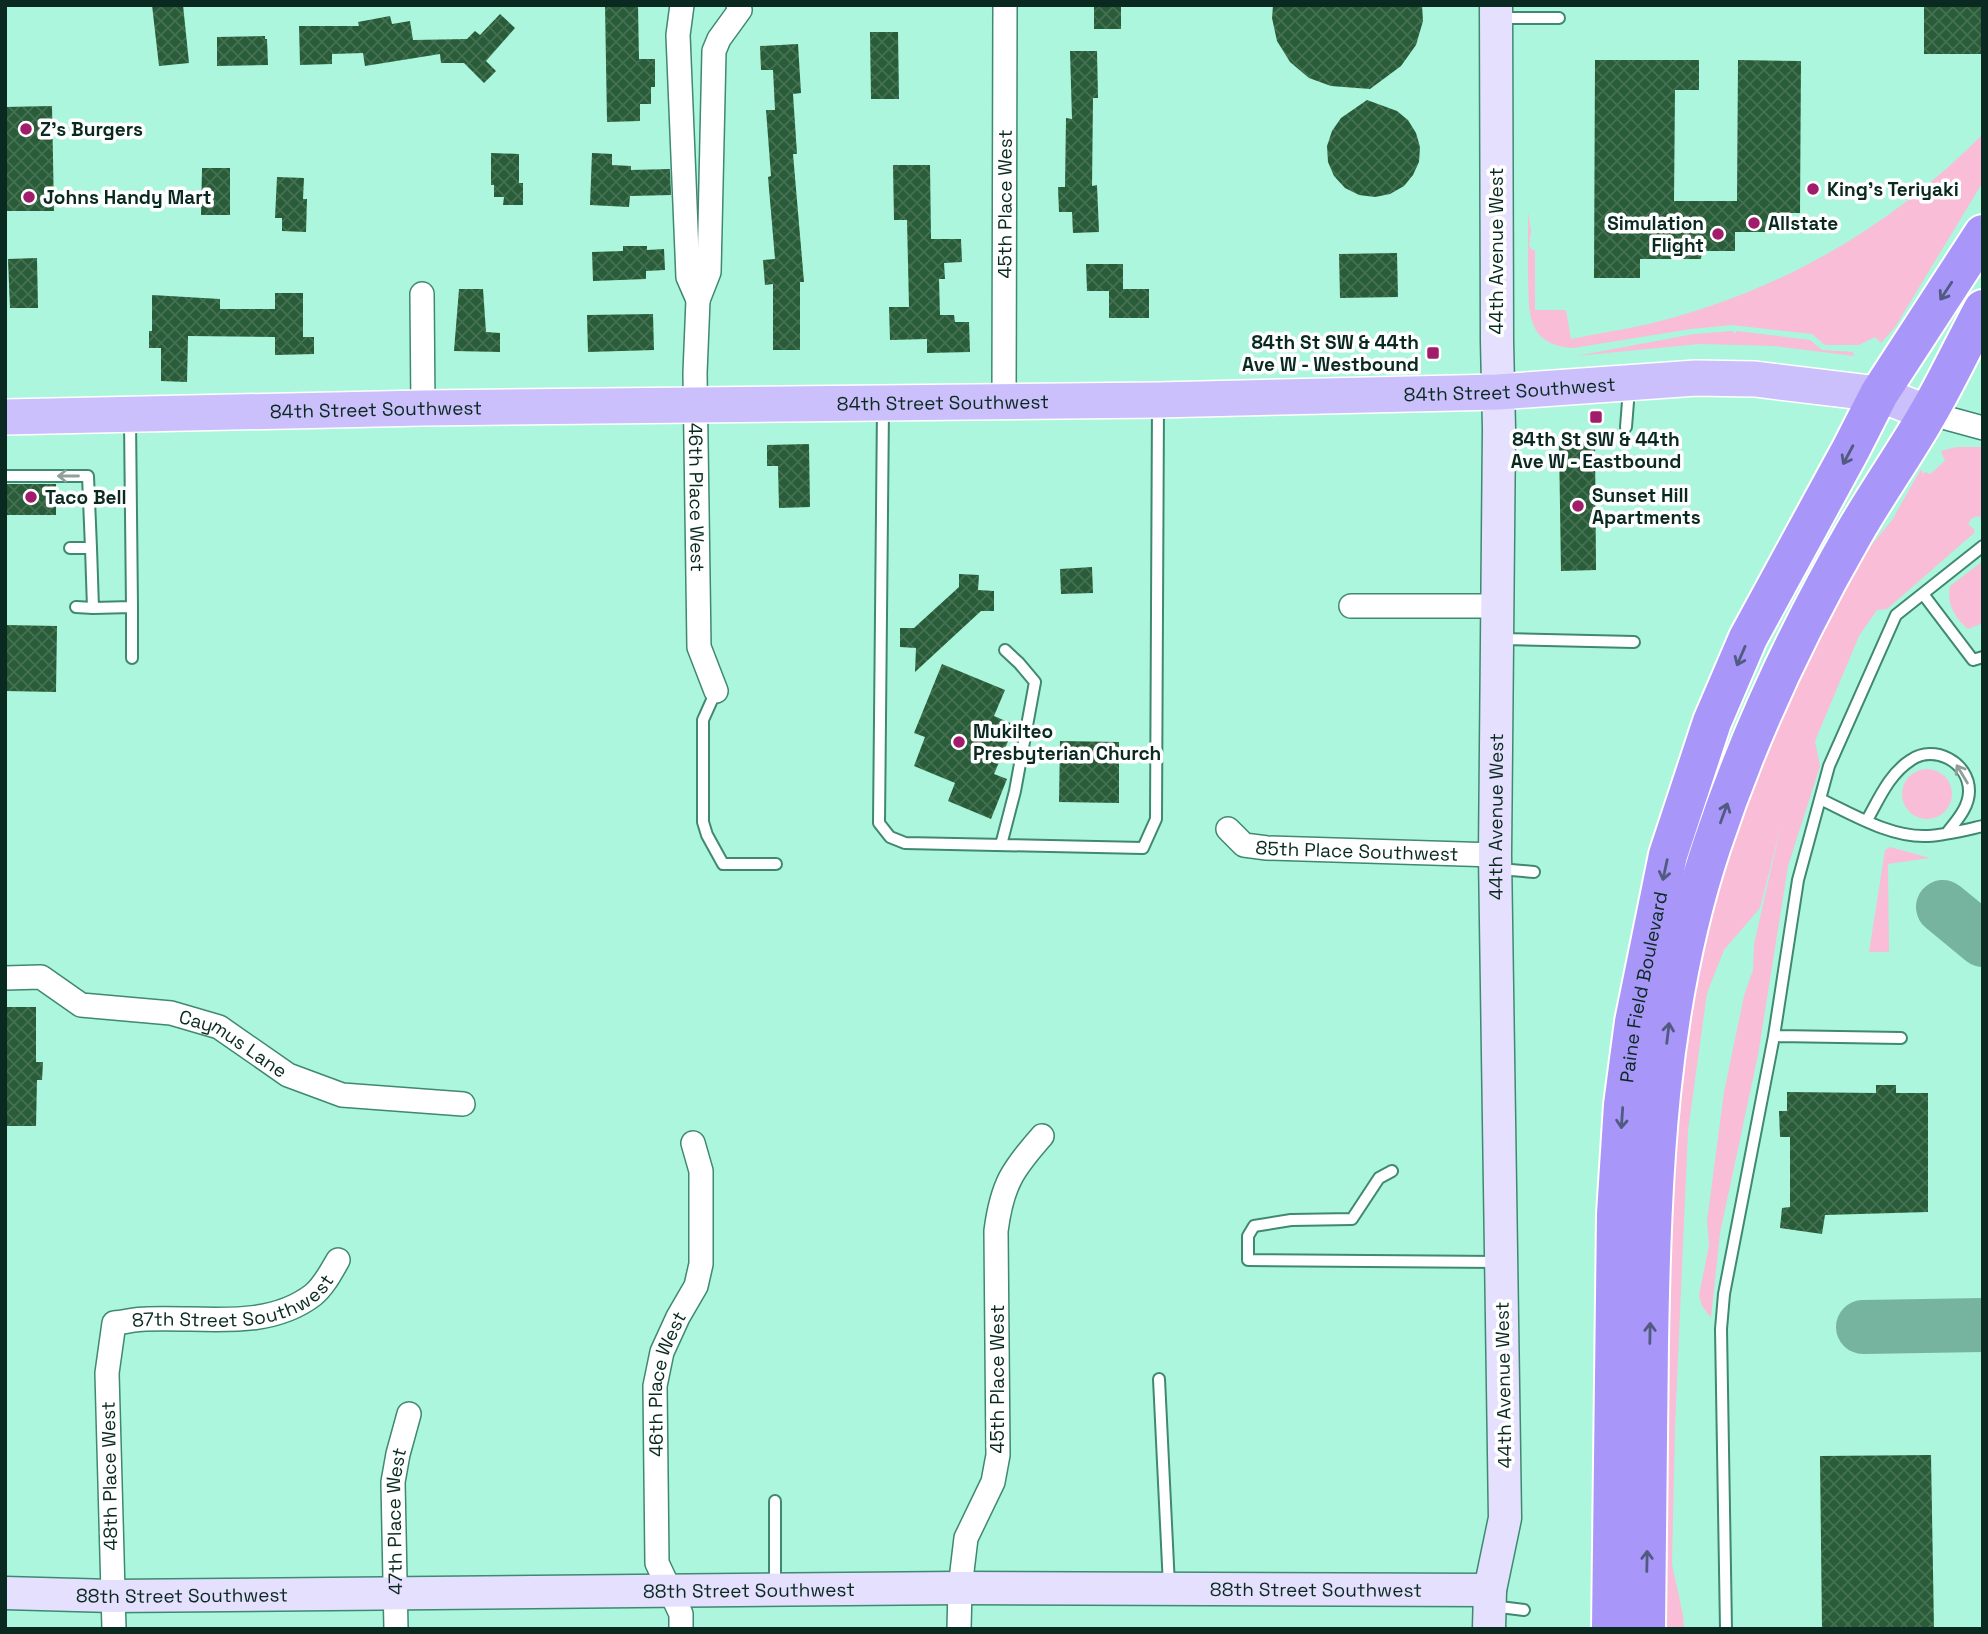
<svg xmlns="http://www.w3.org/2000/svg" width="1988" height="1634" font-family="'Space Grotesk',sans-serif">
<defs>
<pattern id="building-cross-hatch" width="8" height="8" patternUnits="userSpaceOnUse" patternTransform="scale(1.75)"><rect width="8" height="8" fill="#295c38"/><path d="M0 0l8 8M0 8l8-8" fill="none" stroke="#457052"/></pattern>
</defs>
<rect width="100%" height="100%" fill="#acf6dd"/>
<!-- grass -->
<path fill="#f9bdd7" d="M1983,134V182L1895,327L1881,343L1875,337L1859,345H1825L1812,334L1732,325L1691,329L1573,348C1525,345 1529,310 1528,272C1528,252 1528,232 1528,212L1531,231L1529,245L1532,250H1535V310H1566L1571,339C1606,332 1641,327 1675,317C1793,284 1897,221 1983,134Z
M1733,331L1734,334L1737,331L1810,340L1822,350L1853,352L1854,356L1775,346L1699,344L1576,356L1694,334Z
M1956,447H1983V522L1979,516L1972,518L1968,524L1974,529V533L1887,609L1877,610L1859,636L1815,741L1820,766L1788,866L1758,1055L1720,1233L1711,1318L1702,1306L1699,1295L1709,1245L1707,1221L1724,1092L1744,996L1753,970L1754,944L1781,825L1760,908L1724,950L1707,993L1688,1131L1675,1427L1672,1564L1683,1615L1684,1629H1660L1671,1129L1709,906L1771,733L1856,564L1892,520L1921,469L1923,474L1925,472L1930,474L1945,461L1941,451Z
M1983,561V623L1968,629C1955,618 1946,603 1950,586Z
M1902 794a25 25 0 1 1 50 0a25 25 0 1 1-50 0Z
M1890,847L1930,858L1888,864L1889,952H1869L1885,850Z"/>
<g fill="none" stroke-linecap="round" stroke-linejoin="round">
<!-- taxiway -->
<path stroke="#77b4a0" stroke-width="54" d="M1943,907L1983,940
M1863,1327L1983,1325"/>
</g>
<!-- building -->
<path fill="url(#building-cross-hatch)" d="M152,5H183L189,63L159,66Z
M605,5H638L639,59H655V87H651V104H640V121L607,122Z
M1094,5H1121V29H1094Z
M1273,5H1422L1423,21L1416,45L1401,66L1370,89L1331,86L1309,78L1290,62L1277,41L1272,18Z
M1924,5H1983V54H1924Z
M500,14L515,28L486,61L496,71L484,83L464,63H441L440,54L365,66L363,53L332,54V64L300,65L299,26H359L358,22L390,16L392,24L410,21L413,40L467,39L475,31L480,35Z
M870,32H898L899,99H871Z
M265,36V39H267L268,65L217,66V37Z
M798,44L801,93L793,94L797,154H793L804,282H800V350H773V284L765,285L763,260L775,259L768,177L771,176L766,110H775L773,70H761L760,46Z
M1070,51H1097L1098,98H1093L1092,186L1097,185L1099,232L1073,233L1072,212H1059L1058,187H1065L1066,118L1072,119Z
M1595,60H1699V90H1675L1674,201H1737L1738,60L1801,61L1800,213H1777V232H1735V251H1702L1701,259H1640V278H1594Z
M1367,100L1397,111L1408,120L1416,133L1420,147L1419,162L1413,175L1404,186L1390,194L1375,197L1359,195L1345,188L1334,176L1328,162L1327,146L1332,131L1341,118Z
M52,106L54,211H6L5,107Z
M491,153L519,154V183H523V205H503L504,197H494V185H491Z
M592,153L612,154V165L631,166V170L670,169L671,195L630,196L629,207L590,205Z
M893,165H930L931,239H961L962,262L944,263L945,279H939L940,315H954L955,322H969L970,352L927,353V339L890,340L889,307H909L907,220H894Z
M202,168H230V215H201Z
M277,177L304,178L303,199H307L306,232L282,231V218H275Z
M623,246H647V250L664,249L665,270L646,271V279L593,281L592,252L623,251Z
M1397,253L1398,297L1340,298L1339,254Z
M37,258L38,308H10L8,259Z
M1086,264H1123V289H1149V318H1109V291H1087Z
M459,289H483L486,332L500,333V352L454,351Z
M275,293H303V337H314V354L275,355V337L188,336L187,382L161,381V348H149V331H152V295L220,299V309H275Z
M653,314L654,350L588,352L587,315Z
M1559,442H1595L1596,570L1561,571Z
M809,444L810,507L779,508L778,466H767V445Z
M5,484H56V515H5Z
M1092,567L1093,593L1061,594L1060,569Z
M959,574L979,575L978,590L994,591V611H981L915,672L916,648L900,647V628H914L959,587Z
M5,625L57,626L56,692L5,691Z
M942,664L1005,690L994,716L1015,725L994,774L1007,779L991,819L948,801L955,783L914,766L925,737L914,733Z
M1060,741L1119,742V803L1059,802Z
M5,1007H36V1062H43L42,1080H37L36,1126H5Z
M1876,1085H1896V1093H1928V1212L1825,1215L1822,1234L1780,1228L1782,1208L1790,1207V1137H1780L1779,1111H1787V1092L1876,1093Z
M1931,1455L1934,1629H1822L1820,1456Z"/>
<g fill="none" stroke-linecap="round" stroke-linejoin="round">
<!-- lane casing -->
<g stroke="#3f8872" stroke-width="14">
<path id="lane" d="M1499,18H1559
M883,407L879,823L890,837L905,843L1143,848L1156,819L1158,403
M1626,427L1629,389
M5,476H88L91,548
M70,548H91L93,608L76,607
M1923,594L1973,660L1983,657
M132,607V658
M93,608L132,607L130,420
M1500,639L1634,642
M716,691L703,720V822L707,835L723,864H776
M1820,799C1852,814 1891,838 1928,836C1946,835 1965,830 1983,826
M1867,820C1879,799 1889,774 1911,760C1934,744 1969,762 1969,791C1969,808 1956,821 1947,833
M1001,845L1015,791L1035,682L1019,663L1005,650
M1499,869L1534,872
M1774,1036L1901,1038
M1392,1171L1379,1178L1352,1219L1291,1220L1254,1226L1248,1236V1260L1498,1262
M1159,1379L1169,1586
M775,1501V1587
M1492,1606L1524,1610
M1726,1629L1721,1329L1724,1294L1774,1036L1798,880L1829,766L1896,615L1983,546"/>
</g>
<!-- street casing -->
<g stroke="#3f8872" stroke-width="26">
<g id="street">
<path id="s1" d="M682,5L678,35L688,277L698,300L695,373L699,647L716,691"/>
<path d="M422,294L423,408"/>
<path d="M698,300L709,272L714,51L719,39L740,10L738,5"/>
<path id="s2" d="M1004,402L1005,5"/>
<path d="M1928,413L1983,428"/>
<path d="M1351,606H1497"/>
<path id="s3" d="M1228,829L1244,845L1267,848L1495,855"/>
<path id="s4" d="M5,978L41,977L81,1005L171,1013L219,1027L288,1075L342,1095L463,1104"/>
<path id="s5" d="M114,1629L107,1373L114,1323C125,1322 136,1319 146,1319C202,1316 266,1331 313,1295C324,1286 331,1272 338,1260"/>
<path id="s6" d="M396,1629L393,1482L398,1454L409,1414"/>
<path id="s7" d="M681,1629V1614L657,1563L655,1386L662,1352L678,1317L696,1286L701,1264V1171L693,1143"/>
<path d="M959,1629L960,1588L966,1538L993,1482L998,1455L996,1231C1002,1185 1012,1170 1042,1136"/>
</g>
</g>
<!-- secondary casing -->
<g stroke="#3f8872" stroke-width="35">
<g id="secondary">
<path id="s8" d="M5,1593L112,1596L960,1588L1490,1590"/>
<path id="s9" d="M1489,1629L1490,1590L1505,1518L1495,855L1499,429L1497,341L1496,5"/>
</g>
</g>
<!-- primary casing -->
<g stroke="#fff" stroke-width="38">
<g id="primary">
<path id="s10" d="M5,417L423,408L1158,400L1498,392L1696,378L1755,379L1879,394L1928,413"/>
</g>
</g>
<!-- highway casing -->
<g stroke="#fff" stroke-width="42">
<g id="highway">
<path id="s11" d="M1611,1629L1616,1214L1623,1105L1634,1022L1668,855L1712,722L1748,638L1851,449L1879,394L1983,234"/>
<path d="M1646,1629C1647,1533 1648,1438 1649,1342C1652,1174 1658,1006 1712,845C1748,737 1797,632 1854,533C1877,493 1904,455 1927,415C1947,381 1964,344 1983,309"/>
</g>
</g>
<!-- lane -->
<use href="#lane" stroke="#fff" stroke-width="10"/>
<!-- street -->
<use href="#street" stroke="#fff" stroke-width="23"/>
<!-- secondary -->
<use href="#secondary" stroke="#e5e0fd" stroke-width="32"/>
<!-- primary -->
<use href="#primary" stroke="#cbc0fb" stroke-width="35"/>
<!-- highway -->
<use href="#highway" stroke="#a896f8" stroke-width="38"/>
</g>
<!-- one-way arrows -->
<defs><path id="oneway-shaft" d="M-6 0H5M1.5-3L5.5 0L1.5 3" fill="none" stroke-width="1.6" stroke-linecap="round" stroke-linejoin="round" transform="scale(1.75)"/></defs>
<g stroke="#515b82">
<use href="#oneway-shaft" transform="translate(1946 291) rotate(123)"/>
<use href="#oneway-shaft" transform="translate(1848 455) rotate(118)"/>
<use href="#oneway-shaft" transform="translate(1741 656) rotate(113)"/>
<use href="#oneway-shaft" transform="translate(1724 813) rotate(-70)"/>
<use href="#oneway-shaft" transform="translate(1665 870) rotate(102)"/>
<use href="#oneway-shaft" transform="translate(1668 1033) rotate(-83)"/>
<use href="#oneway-shaft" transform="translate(1622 1118) rotate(94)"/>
<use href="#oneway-shaft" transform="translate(1650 1333) rotate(-89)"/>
<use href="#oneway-shaft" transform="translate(1647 1561) rotate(-89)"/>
</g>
<g stroke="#919f9b">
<use href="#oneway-shaft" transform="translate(68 476) rotate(180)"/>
<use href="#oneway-shaft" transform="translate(1962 774) rotate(-121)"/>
</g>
<!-- markers -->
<g fill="#a11c6a" stroke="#fff" stroke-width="2.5">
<circle cx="26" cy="129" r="7"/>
<circle cx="1813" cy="189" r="7"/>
<circle cx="29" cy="197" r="7"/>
<circle cx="1754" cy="223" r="7"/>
<circle cx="1718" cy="234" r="7"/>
<rect x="1426" y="346" width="14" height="14" rx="3.5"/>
<rect x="1589" y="410" width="14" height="14" rx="3.5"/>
<circle cx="31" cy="497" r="7"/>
<circle cx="1578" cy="506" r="7"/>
<circle cx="959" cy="742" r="7"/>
</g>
<g text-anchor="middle" stroke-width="7" stroke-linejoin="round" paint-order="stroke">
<!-- poi labels -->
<g font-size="19" font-weight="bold" fill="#0a2a21" stroke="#fff" text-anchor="start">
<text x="40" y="136">Z's Burgers</text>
<text x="1827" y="196">King's Teriyaki</text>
<text x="43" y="204">Johns Handy Mart</text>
<text x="1704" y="230" text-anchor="end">Simulation<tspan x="1704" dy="22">Flight</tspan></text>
<text x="1768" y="230">Allstate</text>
<text x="1419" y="349" text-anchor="end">84th St SW &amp; 44th<tspan x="1419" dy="22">Ave W - Westbound</tspan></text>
<text x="1596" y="446" text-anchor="middle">84th St SW &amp; 44th<tspan x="1596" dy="22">Ave W - Eastbound</tspan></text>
<text x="1592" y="502">Sunset Hill<tspan x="1592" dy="22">Apartments</tspan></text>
<text x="45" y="504">Taco Bell</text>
<text x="973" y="738">Mukilteo<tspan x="973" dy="22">Presbyterian Church</tspan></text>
</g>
<!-- street labels -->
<g font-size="19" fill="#0a2a21" stroke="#fff">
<text dy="7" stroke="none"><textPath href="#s2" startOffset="198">45th Place West</textPath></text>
<text transform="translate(1496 251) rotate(-90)" y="7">44th Avenue West</text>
<text dy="7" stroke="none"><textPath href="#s10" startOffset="1505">84th Street Southwest</textPath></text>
<text dy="7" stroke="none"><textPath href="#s10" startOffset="938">84th Street Southwest</textPath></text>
<text dy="7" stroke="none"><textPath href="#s10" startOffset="371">84th Street Southwest</textPath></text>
<text dy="7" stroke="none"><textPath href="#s1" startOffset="495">46th Place West</textPath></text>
<text dy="7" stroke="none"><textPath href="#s9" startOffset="814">44th Avenue West</textPath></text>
<text dy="7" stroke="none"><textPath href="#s3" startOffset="136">85th Place Southwest</textPath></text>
<text dy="7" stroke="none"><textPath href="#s11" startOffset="644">Paine Field Boulevard</textPath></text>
<text dy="7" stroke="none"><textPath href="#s4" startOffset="245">Caymus Lane</textPath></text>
<text dy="7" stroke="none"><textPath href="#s5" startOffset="430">87th Street Southwest</textPath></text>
<text transform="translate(997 1379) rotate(-90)" y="7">45th Place West</text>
<text transform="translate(1503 1385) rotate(-91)" y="7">44th Avenue West</text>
<text dy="7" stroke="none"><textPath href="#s7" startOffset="252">46th Place West</textPath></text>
<text transform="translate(109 1476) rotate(-91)" y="7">48th Place West</text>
<text dy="7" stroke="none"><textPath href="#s6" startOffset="108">47th Place West</textPath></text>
<text dy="7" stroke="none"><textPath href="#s8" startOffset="1311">88th Street Southwest</textPath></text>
<text dy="7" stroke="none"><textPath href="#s8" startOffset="744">88th Street Southwest</textPath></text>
<text dy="7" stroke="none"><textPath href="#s8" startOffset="177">88th Street Southwest</textPath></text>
</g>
</g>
<!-- border -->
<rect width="1988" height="1634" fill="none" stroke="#0a2a21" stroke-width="14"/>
</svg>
